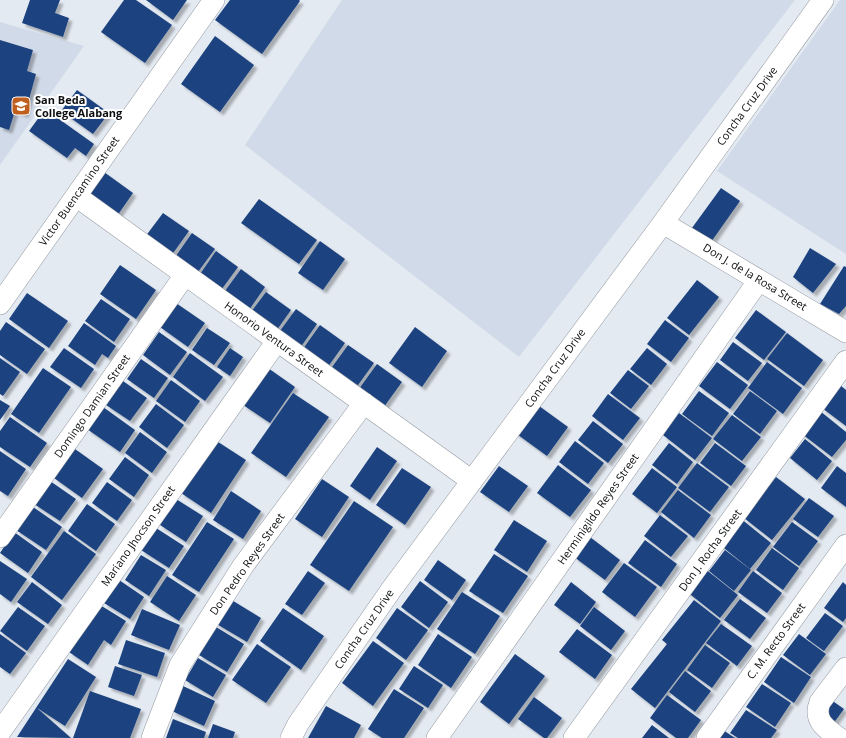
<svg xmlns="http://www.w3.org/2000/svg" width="846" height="738" font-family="'Open Sans',sans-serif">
<defs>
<filter id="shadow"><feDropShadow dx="3.5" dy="3.5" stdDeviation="1" flood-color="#0004"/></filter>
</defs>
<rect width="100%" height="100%" fill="#e4eaf2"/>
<!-- built -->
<path fill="#d1dae8" d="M342,0H795L519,357L245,145Z
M840,0H846V254L717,171Z
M0,22L84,46L0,165Z"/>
<!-- building -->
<path fill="#1d437f" filter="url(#shadow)" d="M30,0H60L55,13L69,18L63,37L22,23Z
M124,0H136L172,25L145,63L101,32Z
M146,0H187L173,20Z
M230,0H299L300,1L262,54L215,20Z
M215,36L254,65L220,112L181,84Z
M0,40L33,50L27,71L36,74L25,114L15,111L9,130L0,127Z
M77,90L109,113L93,134L61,111Z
M45,109L94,144L86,156L75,148L67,158L29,131Z
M104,172L133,193L115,219L85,198Z
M721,188L740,201L709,245L689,232Z
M259,199L317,240L299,264L241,223Z
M163,213L189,231L171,256L145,237Z
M192,233L215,249L195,276L173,260Z
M320,241L345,259L323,290L298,273Z
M810,248L836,264L813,293L793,277Z
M216,251L238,267L219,293L198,277Z
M120,265L156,290L136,319L100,294Z
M844,266L846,267V306L839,314L820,304Z
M241,269L265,287L247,313L222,295Z
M697,280L719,297L689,335L667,318Z
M266,292L291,310L274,334L248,316Z
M27,293L68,321L49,348L9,319Z
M101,299L130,319L114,342L85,321Z
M176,303L205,323L188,347L160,327Z
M296,309L317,324L298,351L277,335Z
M756,310L786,332L764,360L735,338Z
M665,320L689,338L671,362L647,344Z
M6,322L45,349L27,374L0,355V331Z
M84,323L116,346L108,358L102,354L95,365L68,346Z
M320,325L345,343L325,371L300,353Z
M415,327L447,351L422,387L389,363Z
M207,328L230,343L214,365L192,350Z
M159,332L187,352L170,375L143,355Z
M787,333L823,360L804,386L767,359Z
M733,342L762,363L748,381L720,360Z
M348,345L374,363L353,392L327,374Z
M64,348L94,369L81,388L50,367Z
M230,348L243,357L230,376L217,367Z
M647,348L667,364L651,385L630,369Z
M190,353L223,377L205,401L173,377Z
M0,358L20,372L3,396L0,394Z
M141,359L168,378L154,398L127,379Z
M717,362L748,385L730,409L699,386Z
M767,362L802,388L783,414L748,388Z
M377,364L402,382L381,411L356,393Z
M43,368L71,387L39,433L11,414Z
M268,368L295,387L270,423L243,405Z
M628,370L649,386L631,409L610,393Z
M171,380L200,401L185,422L156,401Z
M123,381L147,398L130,421L106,405Z
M840,385L846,390V426L822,408Z
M699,391L729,413L712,436L682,414Z
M750,391L777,411L760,434L733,414Z
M293,393L329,417L286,477L251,453Z
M608,394L640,418L623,440L592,416Z
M0,400L10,406L0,420Z
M535,403L568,427L547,456L514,432Z
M156,404L184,425L167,448L139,427Z
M103,407L135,430L120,452L87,429Z
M820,411L846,432V440L832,457L802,434Z
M679,413L712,438L695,460L663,435Z
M732,415L761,437L742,461L713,439Z
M10,417L47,443L30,467L0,447V431Z
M593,421L623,444L608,463L578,440Z
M140,432L167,452L152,473L125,453Z
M805,439L832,461L817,480L790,458Z
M215,440L246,460L211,513L181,493Z
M575,441L604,463L588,484L559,462Z
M669,443L693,462L677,484L652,465Z
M715,443L746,466L731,486L700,463Z
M377,447L397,461L370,500L350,486Z
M75,449L103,469L82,498L54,478Z
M0,451L26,469L8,496L0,491Z
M125,457L149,475L134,497L109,479Z
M697,463L729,487L710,512L678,488Z
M558,465L591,490L570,517L537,493Z
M499,466L528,486L509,512L480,492Z
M837,466L846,473V507L821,488Z
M402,468L431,487L405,525L376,505Z
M652,468L677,487L657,513L632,494Z
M776,477L805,499L772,540L744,518Z
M322,479L349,497L322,537L295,519Z
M50,481L76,499L60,521L34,504Z
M107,482L132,500L117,521L92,503Z
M678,490L711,515L694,538L661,512Z
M231,491L261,511L243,539L213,520Z
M809,498L834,516L818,537L793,519Z
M176,499L203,516L186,542L160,525Z
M354,501L393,527L349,591L310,565Z
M87,504L115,524L96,551L68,531Z
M33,507L62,527L46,550L16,530Z
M660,515L688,536L671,557L644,536Z
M740,518L771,543L750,569L719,544Z
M514,520L547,541L527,572L494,550Z
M207,522L234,539L199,592L172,575Z
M792,522L818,541L799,566L773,547Z
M156,528L184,546L169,568L141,550Z
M64,531L96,554L62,600L31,577Z
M14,532L42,552L28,573L0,553Z
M590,537L620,560L605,580L574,557Z
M645,540L677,564L661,587L628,563Z
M772,548L799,568L783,590L756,570Z
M725,550L751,570L734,591L709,571Z
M494,554L528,576L503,613L469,591Z
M141,555L166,570L149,596L125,580Z
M438,560L466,580L452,600L424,580Z
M0,561L27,579L11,602L0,594Z
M624,563L657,587L635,617L602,592Z
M704,568L738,595L720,618L686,591Z
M308,571L325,583L302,615L285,604Z
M753,571L782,593L767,613L738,592Z
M167,576L196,595L179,621L150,602Z
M119,580L144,597L130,619L104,603Z
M420,581L448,602L429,628L401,607Z
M32,582L62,605L48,624L17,602Z
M571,582L596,602L580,624L554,605Z
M843,582L846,585V618L843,622L824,608Z
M462,592L500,616L475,654L437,629Z
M230,599L261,618L247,642L215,623Z
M740,599L766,618L750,639L724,620Z
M694,600L721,621L655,708L631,689L667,644L662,640Z
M100,605L126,621L111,645L104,640L88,665L69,652Z
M18,607L45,626L27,651L0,631Z
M594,607L625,631L611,650L580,626Z
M283,608L324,636L301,670L260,641Z
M397,608L428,630L406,660L376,638Z
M142,609L180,625L169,650L131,635Z
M825,613L843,626L824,651L806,638Z
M721,624L752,646L737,666L706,643Z
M216,627L244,644L227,672L199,655Z
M577,629L612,655L595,679L559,652Z
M0,634L26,653L10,674L0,667Z
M438,634L472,657L451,688L418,665Z
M799,634L826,654L810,675L783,655Z
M126,640L165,653L157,677L118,664Z
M373,641L404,663L373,706L342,683Z
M257,644L291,667L266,703L232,680Z
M705,645L730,663L712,688L687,670Z
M515,654L545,676L509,724L480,702Z
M781,657L811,677L794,703L764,682Z
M198,658L226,675L213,697L185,680Z
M68,659L96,677L65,726L37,708L71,738L17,737Z
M115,666L142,675L134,696L108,687Z
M414,666L443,685L428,708L399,689Z
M685,671L711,691L695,712L669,692Z
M762,684L791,703L775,727L746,707Z
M183,686L215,701L204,726L172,711Z
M394,689L424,708L404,738H382L368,729Z
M90,691L141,709L130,738H73Z
M667,695L701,720L688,738H676L650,718Z
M534,697L562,718L547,738H544L518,719Z
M827,697L844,709L833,724L821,715Z
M326,706L361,725L354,738H308Z
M746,710L777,730L771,738H738L730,733Z
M173,719L206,732L204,738H166Z
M213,724L235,732L233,738H208Z
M652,725L669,738H642Z
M723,730L735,738H718Z"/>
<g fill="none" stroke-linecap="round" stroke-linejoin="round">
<!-- minor casing -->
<g stroke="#959aa1" stroke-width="22">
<path id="minor" d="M76,196L472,481
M663,223L846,332
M0,304L214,0
M0,537L185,275
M0,732L277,341
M152,738L180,665L243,566L364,403
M291,738L298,724L391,590L663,223L823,0
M437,738L759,280
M574,738L846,361
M707,738L846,545
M839,738C825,728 813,720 820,702L846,668"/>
</g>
<!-- minor -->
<use href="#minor" stroke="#fff" stroke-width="21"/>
</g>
<!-- icons -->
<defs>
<g id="university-square" transform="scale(1)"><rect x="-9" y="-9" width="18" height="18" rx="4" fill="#bf5f1e" stroke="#fff"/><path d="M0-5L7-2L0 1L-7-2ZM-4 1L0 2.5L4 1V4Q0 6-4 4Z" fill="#fff"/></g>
</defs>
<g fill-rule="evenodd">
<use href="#university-square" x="21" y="106"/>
</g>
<g text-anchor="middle" stroke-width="4" stroke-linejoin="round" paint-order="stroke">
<!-- poi labels -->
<g font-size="11" font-weight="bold" fill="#0b0d0f" stroke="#fff" text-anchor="start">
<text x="35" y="104">San Beda<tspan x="35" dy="13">College Alabang</tspan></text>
</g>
<!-- street labels -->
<g font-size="11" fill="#0b0d0f" stroke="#fff">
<text transform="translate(747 106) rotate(-54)" y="4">Concha Cruz Drive</text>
<text transform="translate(79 191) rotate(-55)" y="4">Victor Buencamino Street</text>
<text transform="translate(755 277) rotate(31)" y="4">Don J. de la Rosa Street</text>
<text transform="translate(274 339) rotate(36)" y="4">Honorio Ventura Street</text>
<text transform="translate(555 368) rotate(-54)" y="4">Concha Cruz Drive</text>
<text transform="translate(92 406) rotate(-55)" y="4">Domingo Damian Street</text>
<text transform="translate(598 509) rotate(-55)" y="4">Herminigildo Reyes Street</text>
<text transform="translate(138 536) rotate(-55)" y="4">Mariano Jhocson Street</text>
<text transform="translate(710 550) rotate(-54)" y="4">Don J. Rocha Street</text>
<text transform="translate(247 564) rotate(-55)" y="4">Don Pedro Reyes Street</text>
<text transform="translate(364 629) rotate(-55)" y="4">Concha Cruz Drive</text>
<text transform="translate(776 641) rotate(-54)" y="4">C. M. Recto Street</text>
</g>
</g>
</svg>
